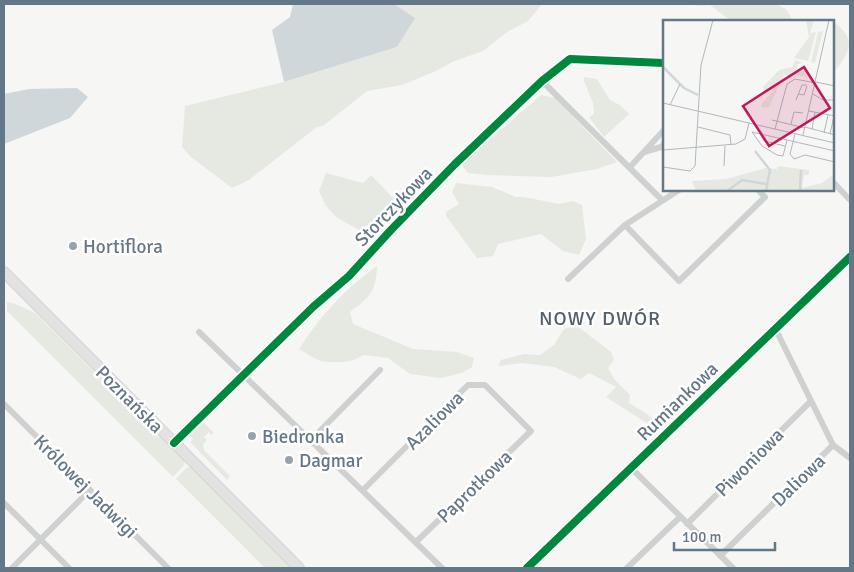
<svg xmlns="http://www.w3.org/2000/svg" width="854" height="572" font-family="Signika,sans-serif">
<rect width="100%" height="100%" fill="#f6f6f4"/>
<!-- green -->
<path fill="#e6e9e2" d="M394,4H542L528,21L507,32L483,51L452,62L436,71L402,85L367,91L323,126L317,127L249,180L232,188L191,157L182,147L185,106L284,82L397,47L414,18Z
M690,4H776L786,9L793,21H731L710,5L698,6Z
M833,22C840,26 842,29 847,36C854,49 841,62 833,74Z
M584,77L597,79L610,100L620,105L629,114L604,137L589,117L594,114L593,103L584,81Z
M541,95L555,98L617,162L597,169L551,177L487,175L468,173L461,164Z
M326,173L363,183L371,175L394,199C393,214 377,225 366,234L336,217L326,206L319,191Z
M456,183L492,187L516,197H524L559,204L573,201L582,205L586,239L579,255L563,251L541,234L498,244L493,256L477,258L446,216V212L459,204L452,192Z
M377,266C376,292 370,297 350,312L353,324L413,349L457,352L474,358L472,367L462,373L441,378L410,374L388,358L363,355C355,363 332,363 321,361C314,359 306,353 299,349C319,317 346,288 377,266Z
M7,302L13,303L35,313L185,462L184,465L173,477L7,311Z
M576,325L611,352L614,360L608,368L615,380L630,395L629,403L647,414L663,427L656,429L606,397L616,387L589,373L581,379L554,367L522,363L498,366L501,360L524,354L540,355L554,345L564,329Z
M201,423H204L213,432L212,435L209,432L204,437L207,440L203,444L204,450L230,476L227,480L190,442L193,439L188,434Z
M190,467L291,568H265L176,479L186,468Z"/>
<!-- water -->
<path fill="#d0d7da" d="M293,4H394L415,18L397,47L284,82L272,30L290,17Z
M77,88L88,97L70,118L4,144V94L29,89Z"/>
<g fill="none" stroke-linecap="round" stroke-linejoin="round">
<!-- primary casing -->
<g stroke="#d3d4d3" stroke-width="12">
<path id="primary" d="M4,272L299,568"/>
</g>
<!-- street -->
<path stroke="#cfd1d1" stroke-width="6" d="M542,81L662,200
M644,152L661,147L664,144
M630,167L664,130
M833,182L850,200
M625,225L679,281L765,197L758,190
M568,279L625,225L679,190
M775,328L833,445L850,458
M199,332L442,568
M4,404L168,568
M311,440L380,370
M174,443L313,307L349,276L390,231L455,164L542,81L570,59L664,63
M631,468L733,568
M363,490L468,385H485L531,431L416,542
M4,503L69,568
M687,524L811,401
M720,556L833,445
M12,568L90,490
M527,568L850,257
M627,568L680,517"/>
<!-- primary -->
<use href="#primary" stroke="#e2e2e3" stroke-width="10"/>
<!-- cycleway casing -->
<g stroke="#fff" stroke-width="11">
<path id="cycleway" d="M174,443L313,307L349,276L390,231L455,164L542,81L570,59L664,63
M527,568L850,257"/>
</g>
<!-- cycleway -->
<use href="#cycleway" stroke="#00873e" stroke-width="8"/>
</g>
<!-- markers -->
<g fill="#97a3ac" stroke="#fff" stroke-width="2">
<circle cx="73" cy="246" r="5"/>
<circle cx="252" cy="436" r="5"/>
<circle cx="289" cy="460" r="5"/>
</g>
<g text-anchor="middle" stroke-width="5" stroke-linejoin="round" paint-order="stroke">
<!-- street labels -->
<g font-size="19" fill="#647786" stroke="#fff">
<text transform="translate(393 206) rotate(-46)" y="7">Storczykowa</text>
<text transform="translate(130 399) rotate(45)" y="7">Poznańska</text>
<text transform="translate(677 401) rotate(-44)" y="7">Rumiankowa</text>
<text transform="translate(434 420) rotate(-45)" y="7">Azaliowa</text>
<text transform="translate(749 462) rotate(-45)" y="7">Piwoniowa</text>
<text transform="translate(798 480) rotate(-44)" y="7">Daliowa</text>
<text transform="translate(86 486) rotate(45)" y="7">Królowej Jadwigi</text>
<text transform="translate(474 486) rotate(-44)" y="7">Paprotkowa</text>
</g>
<!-- poi labels -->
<g font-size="19" fill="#647786" stroke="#fff" text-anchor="start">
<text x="83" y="253">Hortiflora</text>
<text x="262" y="443">Biedronka</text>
<text x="299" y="467">Dagmar</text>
</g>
<!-- neighbourhood labels -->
<g font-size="20" letter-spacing="1" fill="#52606b" stroke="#fff">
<text x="600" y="325">NOWY DWÓR</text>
</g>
</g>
<!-- overview -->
<g transform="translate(663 20)">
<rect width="171" height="171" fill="#f6f6f4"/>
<path d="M143,0H151L147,13L153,12L145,41L131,38L146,17ZM160,11L152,43L148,42L155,12ZM132,40L140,43L135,44L133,50L143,51L142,56L121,55L106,87L100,88L98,85L111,69L102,70V74L100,67L116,50L129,47ZM115,146L146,150V155H141L139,168L159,163L171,154V171H33L29,161L63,159L103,148L114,149Z" fill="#e6e9e2"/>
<path fill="none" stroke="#d0d7da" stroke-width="2.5" d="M0,47L21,68L35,75M92,131L107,150L103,171M137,170L138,150M64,171L79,160L103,164"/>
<path fill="none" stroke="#afb8be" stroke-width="1" d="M153,62L172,66M135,74L141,75L144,66M150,74L160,80H172M133,80L139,65H144M0,83L172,123M7,85L17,64M146,91L172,96M109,100L142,108M128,104L131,92L140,93M35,107L67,115L68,125M142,107L172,115M112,109L124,64L132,59L153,63M149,109L152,92M89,112L172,131M89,112L99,126L114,135L120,136L124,120M161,113L165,95M97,114L101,121L122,126M132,114L127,134L131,139L142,135L172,142M167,114L171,96M140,115L166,0M0,130L73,124L82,119L86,103M61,146L62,126M0,147L27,151L32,146L38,45L50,0"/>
<path fill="#c2185b" fill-opacity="0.15" stroke="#c2185b" stroke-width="2.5" d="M141,47L167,88L106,126L80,86Z"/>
<rect width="171" height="171" fill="none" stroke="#647786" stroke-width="2.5"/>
</g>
<!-- border -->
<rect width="854" height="572" fill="none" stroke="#647786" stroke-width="10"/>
<!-- scale -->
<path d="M674 542v8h101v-8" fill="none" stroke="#647786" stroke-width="2.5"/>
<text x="682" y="542" font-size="15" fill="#647786" stroke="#ffffff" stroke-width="4" paint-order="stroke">100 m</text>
</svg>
